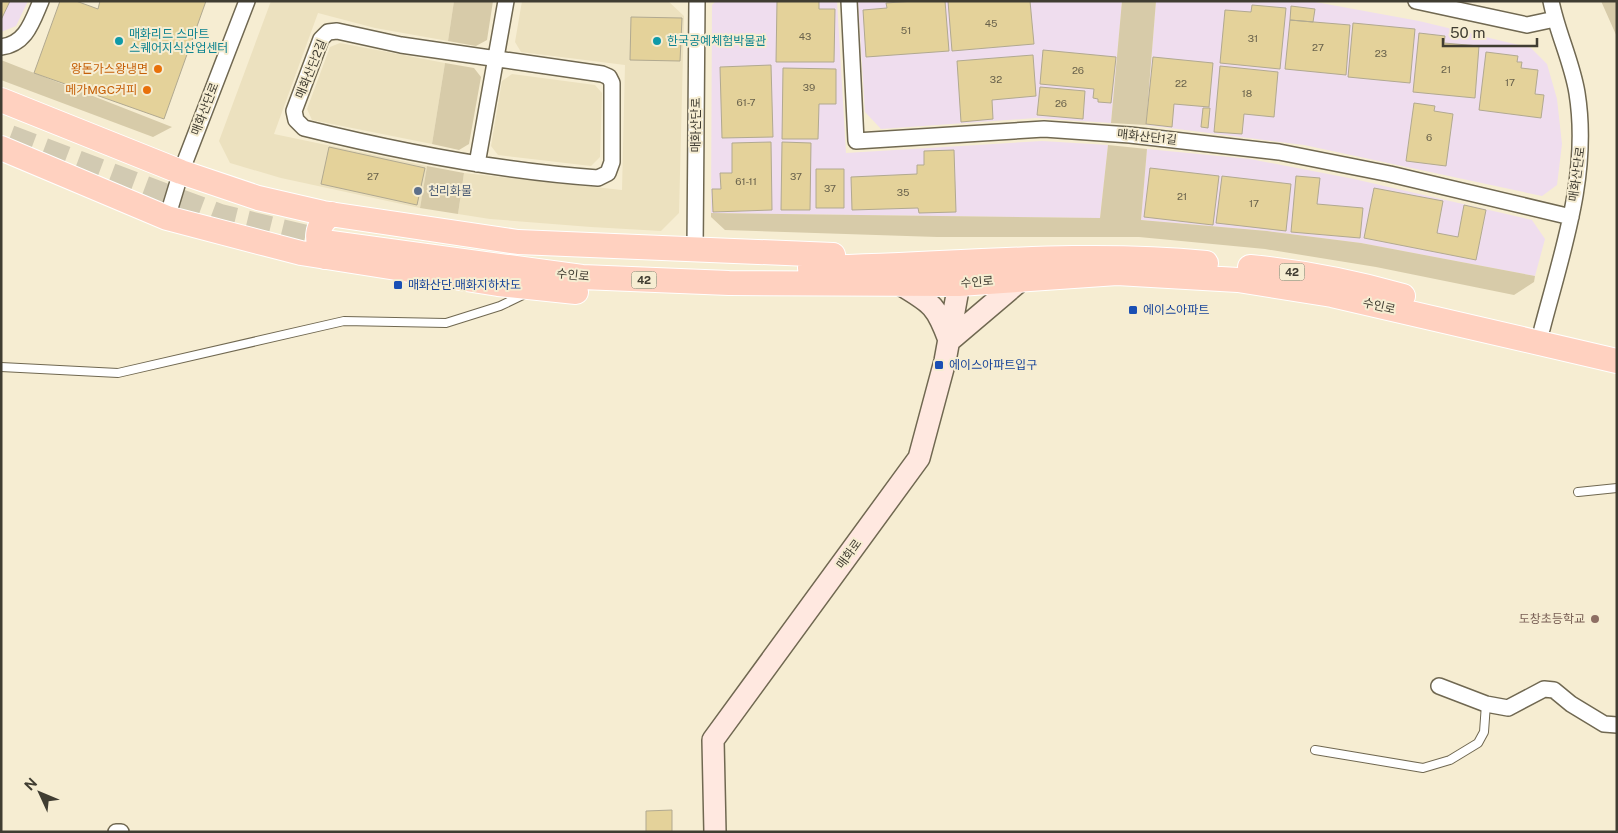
<svg xmlns="http://www.w3.org/2000/svg" width="1618" height="833" font-family="'Public Sans','Noto Sans KR',sans-serif">
<rect width="100%" height="100%" fill="#f6edd2"/>
<!-- built -->
<path fill="#ece1bf" d="M271,1H454L448,41L375,28L318,13L274,134L427,166L420,208L281,178L230,163L219,141Z
M522,1H668L684,16L679,213L661,231L591,227L490,219L458,214L464,173L622,190L625,65L521,52L515,42Z
M340,43L445,63L432,144L312,120L307,109L330,47Z
M512,74L595,85L602,93L600,157L591,166L498,155L491,146L502,81Z"/>
<!-- industrial -->
<path fill="#efddee" d="M1,1H28L16,26L1,32Z
M716,1H837L846,153L1042,141L1108,145L1100,218L711,213L712,5Z
M858,1H1122L1111,123L1036,118L881,129L865,112Z
M1156,1H1310L1419,21L1531,48L1547,64L1557,99L1562,144L1557,185L1542,196L1304,145L1146,125Z
M1147,149L1250,159L1354,179L1532,220L1545,239L1535,276L1361,243L1267,231L1141,220Z"/>
<!-- green -->
<path fill="#d7cba9" d="M454,1H493L487,40L476,46L448,41Z
M1122,1H1156L1146,125L1111,123Z
M1601,1H1617V37Z
M1,60L172,127L153,137L1,80Z
M445,63L474,68L481,77L469,144L459,150L432,144Z
M1108,145L1147,149L1141,220L1267,231L1361,243L1535,276L1534,282L1514,295L1376,267L1265,249L1139,237H937L725,230L711,217V213L1100,218Z
M427,166L464,173L458,214L420,208Z"/>
<!-- building -->
<path fill="#e4d29a" stroke="#b1a990" d="M1,1H10L1,20Z
M60,1H76L98,9L100,1H206L164,119L34,73Z
M777,1H819V9H835L834,62H776Z
M914,1H945L949,51L866,57L863,10L887,8L886,3Z
M948,1H1030L1034,44L952,51Z
M1252,5L1286,8L1280,69L1220,63L1225,10L1251,12Z
M1291,6L1315,9L1313,22L1290,20Z
M631,17L682,18L680,61L630,60Z
M1290,20L1350,25L1346,75L1285,69Z
M1353,23L1415,29L1410,83L1348,77Z
M1419,33L1445,36L1444,43L1479,46L1475,98L1413,92Z
M1043,50L1116,57L1111,103L1098,102V99L1093,98L1094,89L1040,84Z
M1486,52L1518,56L1517,62H1522L1521,68L1538,70L1535,94L1544,95L1541,118L1479,110Z
M1033,55L1036,96L992,100L993,119L961,122L957,61Z
M1153,57L1213,63L1209,107L1174,104L1172,127L1146,124Z
M771,65L773,137L722,138L720,67Z
M1220,66L1278,72L1274,117L1244,114L1242,134L1214,132Z
M783,68L836,69V104H819L818,139H782Z
M1040,87L1085,91L1083,119L1037,115Z
M1414,103L1435,106L1434,111L1453,114L1446,166L1406,161Z
M1203,108H1210L1208,128L1201,127Z
M771,142L772,210L713,212L712,189H721L720,173H732V143Z
M782,142L811,143L810,210H781Z
M329,147L425,168L417,205L321,184Z
M954,150L956,212L919,213L918,208L852,210L851,177L917,174V165H924V151Z
M1150,168L1219,176L1213,225L1144,217Z
M816,169H844V208H816Z
M1222,176L1291,184L1286,231L1216,223Z
M1296,176L1320,178L1317,204L1363,208L1360,238L1291,232Z
M1374,188L1443,201L1437,233L1458,237L1464,205L1486,210L1476,260L1364,238Z
M672,810V832H646V811Z"/>
<g fill="none" stroke-linecap="round" stroke-linejoin="round">
<!-- primary-tunnel -->
<path stroke="#d2cab2" stroke-width="24" stroke-dasharray="24 12" stroke-linecap="butt" d="M10,137L220,216L331,243"/>
<!-- lane casing -->
<g stroke="#706851" stroke-width="10">
<path id="lane" d="M1,367L118,373L344,321L446,323L500,306L525,294
M1578,492L1617,488
M1315,750L1423,768L1450,760L1478,743L1484,732L1486,704"/>
</g>
<!-- street casing -->
<g stroke="#706851" stroke-width="18">
<path id="street" d="M849,1L856,141L1044,129L1130,135L1279,152L1390,174L1571,217
M1416,1L1527,25L1555,19
M337,31L401,45L602,74L609,77L612,83V162L608,173L598,178C498,171 401,152 304,128L296,120L294,111L321,39L328,32Z
M1,47C26,44 32,22 41,1
M477,164L506,1
M167,218L181,172L247,1
M695,249L697,1
M1542,329C1562,252 1590,174 1577,93C1572,62 1557,32 1551,1
M1439,686L1486,704L1508,708L1544,689L1554,690L1571,704L1604,724L1617,725
M116,832H121"/>
</g>
<!-- secondary casing -->
<g stroke="#706851" stroke-width="24">
<path id="secondary" d="M898,283C931,303 936,304 949,340
M949,341L1022,279
M715,832L713,740L919,458L945,361L959,284L960,266"/>
</g>
<!-- primary casing -->
<g stroke="#fff" stroke-width="26">
<path id="primary" d="M1,100L181,172L258,198L323,213L518,242L833,255
M1,148L167,218L301,253L498,284L576,292
M331,243L582,277L729,283L959,284L1117,273L1238,280L1332,295L1617,361
M325,257C315,241 315,226 331,214
M1250,267C1302,272 1353,282 1403,296
M810,268C943,266 1074,250 1206,263"/>
</g>
<!-- lane -->
<use href="#lane" stroke="#fff" stroke-width="8"/>
<!-- street -->
<use href="#street" stroke="#fff" stroke-width="15"/>
<!-- secondary -->
<use href="#secondary" stroke="#ffe8e0" stroke-width="21"/>
<!-- primary -->
<use href="#primary" stroke="#ffd1c0" stroke-width="24"/>
</g>
<!-- markers -->
<g fill="#0f9aa8" stroke="#f6edd2" stroke-width="2">
<circle cx="119" cy="41" r="5"/>
<circle cx="657" cy="41" r="5"/>
</g>
<g fill="#e8710a" stroke="#f6edd2" stroke-width="2">
<circle cx="158" cy="69" r="5"/>
<circle cx="147" cy="90" r="5"/>
</g>
<circle fill="#5c6f8a" stroke="#f6edd2" stroke-width="2" cx="418" cy="191" r="5"/>
<g fill="#1a4fb4" stroke="#f6edd2" stroke-width="2">
<rect x="393" y="280" width="10" height="10" rx="2.5"/>
<rect x="1128" y="305" width="10" height="10" rx="2.5"/>
<rect x="934" y="360" width="10" height="10" rx="2.5"/>
</g>
<circle fill="#8d6e63" stroke="#f6edd2" stroke-width="2" cx="1595" cy="619" r="5"/>
<g text-anchor="middle" stroke-width="4" stroke-linejoin="round" paint-order="stroke">
<!-- number labels -->
<g font-size="10" fill="#69624c">
<text x="991" y="27">45</text>
<text x="906" y="34">51</text>
<text x="805" y="40">43</text>
<text x="1253" y="42">31</text>
<text x="1318" y="51">27</text>
<text x="1381" y="57">23</text>
<text x="1446" y="73">21</text>
<text x="1078" y="74">26</text>
<text x="996" y="83">32</text>
<text x="1510" y="86">17</text>
<text x="1181" y="87">22</text>
<text x="809" y="91">39</text>
<text x="1247" y="97">18</text>
<text x="746" y="106">61-7</text>
<text x="1061" y="107">26</text>
<text x="1429" y="141">6</text>
<text x="373" y="180">27</text>
<text x="796" y="180">37</text>
<text x="746" y="185">61-11</text>
<text x="830" y="192">37</text>
<text x="903" y="196">35</text>
<text x="1182" y="200">21</text>
<text x="1254" y="207">17</text>
</g>
<!-- shield labels -->
<g fill="#f6edd2" stroke="#777262" stroke-width="1">
<rect x="1279.5" y="263.5" width="25" height="17" rx="4"/>
<rect x="631.5" y="271.5" width="25" height="17" rx="4"/>
</g>
<g font-size="11" font-weight="bold" fill="#403d32">
<text x="1292" y="276">42</text>
<text x="644" y="284">42</text>
</g>
<!-- culture labels -->
<g font-size="12" fill="#0d838f" stroke="#f6edd2" text-anchor="start">
<text x="129" y="38">매화리드 스마트<tspan x="129" dy="14">스퀘어지식산업센터</tspan></text>
<text x="667" y="45">한국공예체험박물관</text>
</g>
<!-- food labels -->
<g font-size="12" fill="#c56008" stroke="#f6edd2" text-anchor="end">
<text x="148" y="73">왕돈가스왕냉면</text>
<text x="137" y="94">메가MGC커피</text>
</g>
<!-- street labels -->
<g font-size="12" fill="#403d32" stroke="#f6edd2">
<text transform="translate(311 69) rotate(-68)" y="4">매화산단2길</text>
<text transform="translate(205 109) rotate(-69)" y="4">매화산단로</text>
<text transform="translate(696 125) rotate(-90)" y="4">매화산단로</text>
<text transform="translate(1147 137) rotate(6)" y="4">매화산단1길</text>
<text transform="translate(1577 174) rotate(-82)" y="4">매화산단로</text>
<text transform="translate(573 275) rotate(6)" y="4">수인로</text>
<text transform="translate(977 282) rotate(-4)" y="4">수인로</text>
<text transform="translate(1379 306) rotate(13)" y="4">수인로</text>
<text transform="translate(849 554) rotate(-54)" y="4">매화로</text>
</g>
<!-- service labels -->
<g font-size="12" fill="#4e5e75" stroke="#f6edd2" text-anchor="start">
<text x="428" y="195">천리화물</text>
</g>
<!-- transit labels -->
<g font-size="12" fill="#164399" stroke="#f6edd2" text-anchor="start">
<text x="408" y="289">매화산단.매화지하차도</text>
<text x="1143" y="314">에이스아파트</text>
<text x="949" y="369">에이스아파트입구</text>
</g>
<!-- education labels -->
<g font-size="12" fill="#785e54" stroke="#f6edd2" text-anchor="end">
<text x="1585" y="623">도창초등학교</text>
</g>
</g>
<!-- border -->
<rect width="1618" height="833" fill="none" stroke="#403d32" stroke-width="5"/>
<!-- north arrow -->
<g transform="translate(40 793) rotate(314)" stroke="#f6edd2" stroke-width="4" paint-order="stroke">
<path d="M0-4L9 19L0 12L-9 19Z" fill="#403d32"/>
<text y="-8" font-size="14" font-weight="bold" text-anchor="middle" fill="#403d32">N</text>
</g>
<!-- scale -->
<path d="M1443 38v8h94v-8" fill="none" stroke="#403d32" stroke-width="2.5"/>
<text x="1450" y="38" font-size="15" fill="#403d32" stroke="#f6edd2" stroke-width="4" paint-order="stroke">50 m</text>
</svg>
